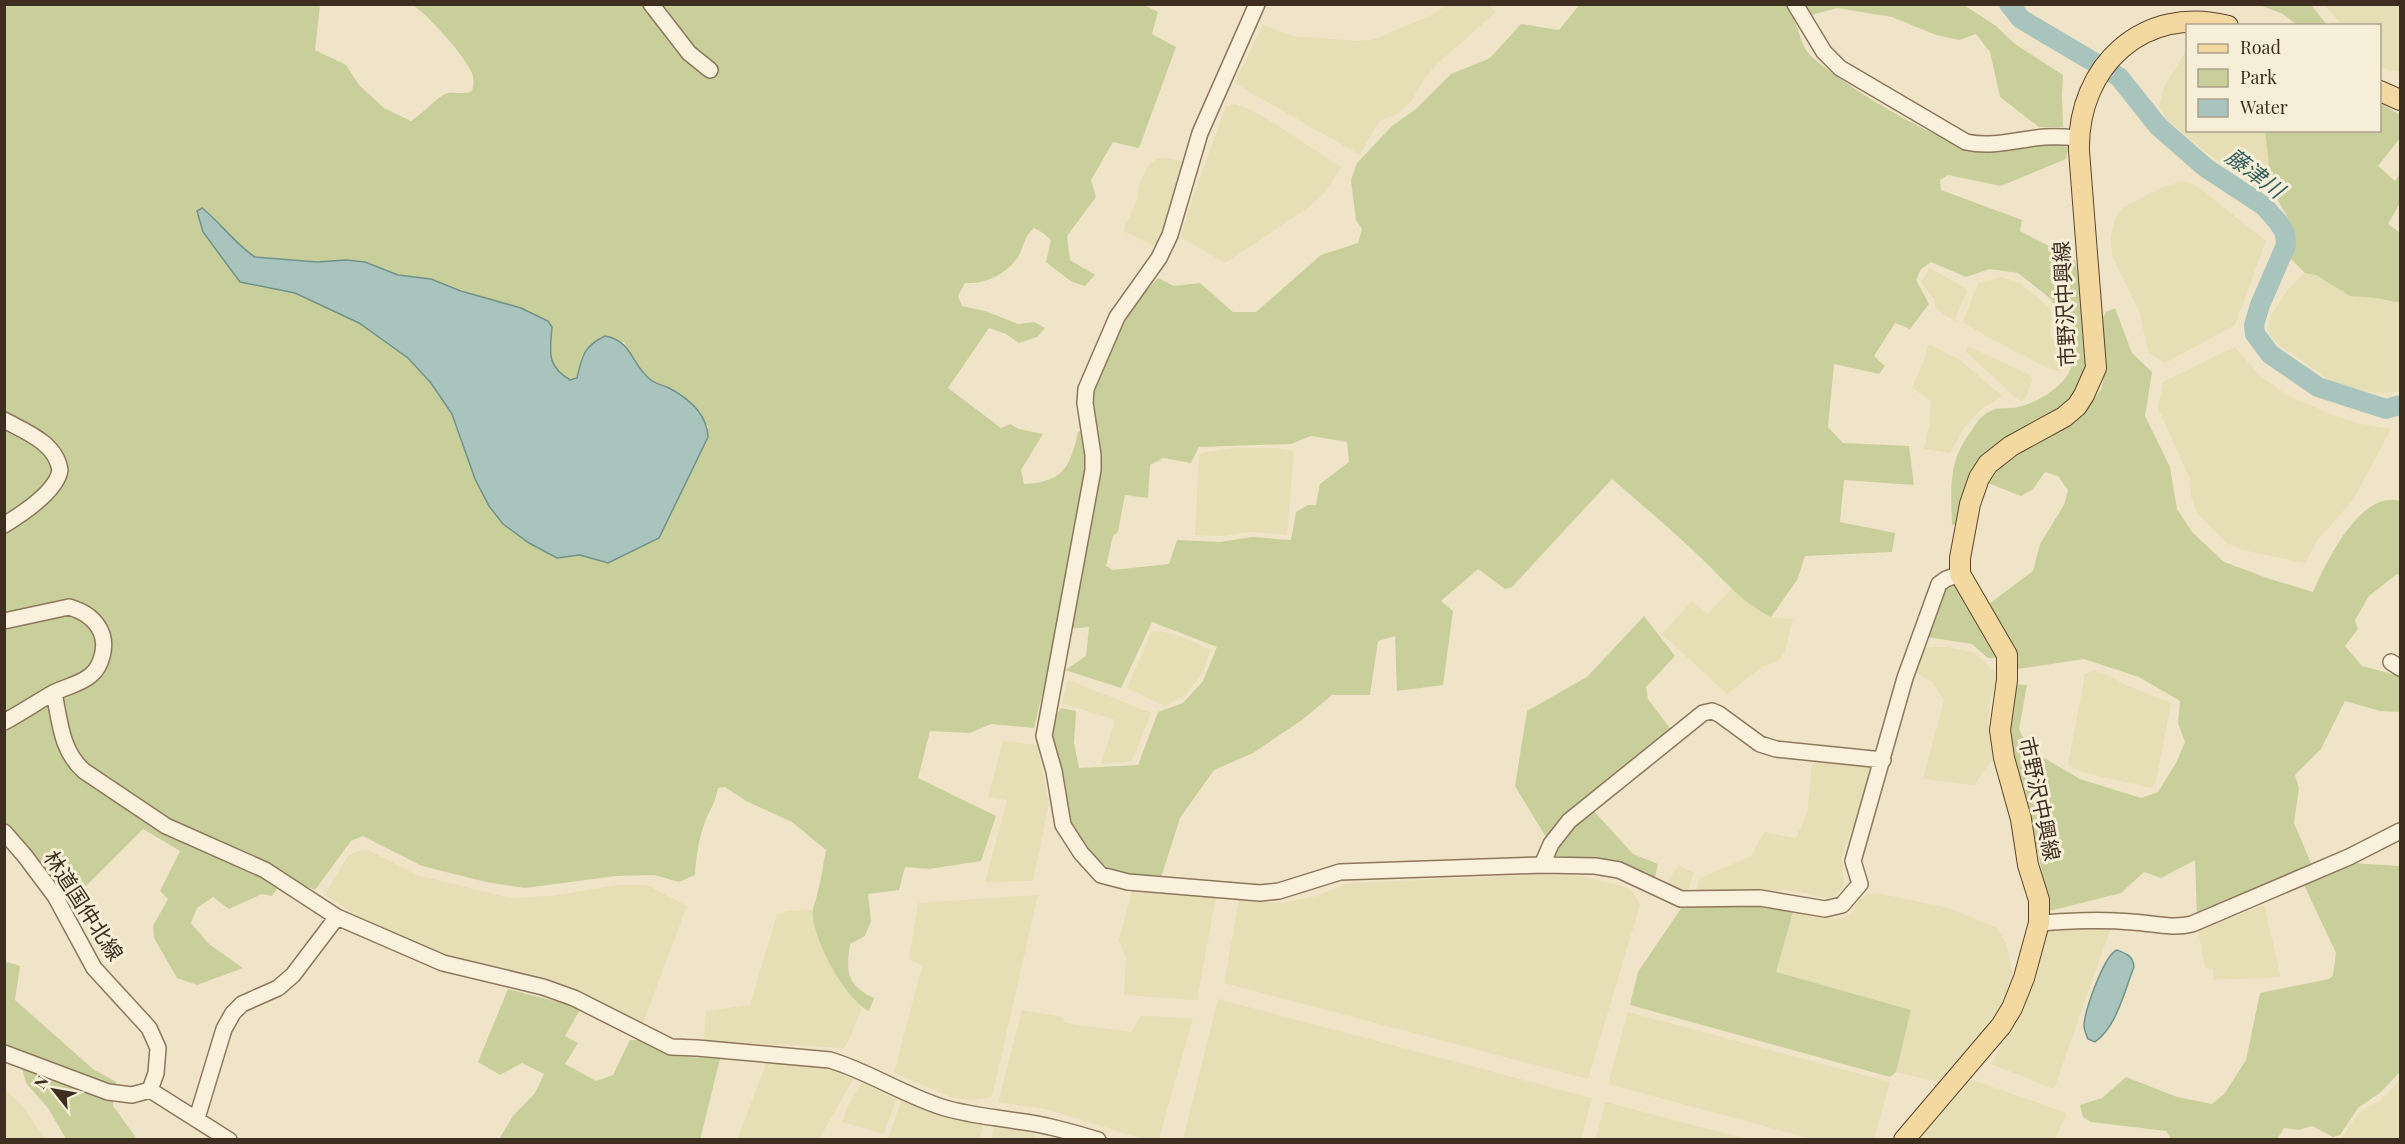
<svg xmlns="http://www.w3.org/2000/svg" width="2405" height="1144" font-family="'Playfair Display','Noto Sans JP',serif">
<rect width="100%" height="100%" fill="#f0e4c8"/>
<!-- farmland -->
<path fill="#e6deb5" d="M1447,5H1489L1496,12L1437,64L1424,79L1412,100L1398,114L1379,121L1360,155L1234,83L1263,25L1293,36L1358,41L1372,40L1428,17Z
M2324,5H2400V72L2380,68V26L2342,25Z
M2187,49L2188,130L2265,131L2272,191L2269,194L2204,151L2167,120L2159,107L2163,89Z
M1235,104L1251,110L1274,123L1341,167L1325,192L1309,207L1225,263L1181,237L1194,193L1226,107Z
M1162,158L1183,161L1161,237L1154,246L1123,231L1137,200L1139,185L1148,166L1155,160Z
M2179,182H2187L2198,187L2266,241L2235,325L2165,363L2148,352L2140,313L2112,256L2111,237L2115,218L2122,208L2163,187Z
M1930,268L1965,288L1967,292L1957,314L1956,322L1936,309L1934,299L1921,282Z
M2305,273L2316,275L2350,296L2376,298L2400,303V392L2378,393L2351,389L2333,382L2283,348L2271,337L2268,328L2272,313L2290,287Z
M2001,277L2020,283L2050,308L2052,314L2050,335L2064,357L2062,369L2057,371L2048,368L1986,336L1963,322L1978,283Z
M1930,345L1960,360L2002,396L1980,410L1964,428L1950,453L1924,449L1929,425L1931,401L1912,388L1925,358L1928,346Z
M1968,346L2030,375L2032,379L2026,398L2021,401L2017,399L1965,351Z
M2235,347L2257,373L2285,394L2330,414L2357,423L2391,429L2353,500L2317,541L2305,563L2242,550L2227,543L2211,527L2196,511L2191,496L2190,479L2158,408L2163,382Z
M1231,448H1277L1294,451L1287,535L1251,532L1223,536L1195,535L1199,456L1201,453Z
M1732,589L1758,611L1771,617L1793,619L1785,651L1779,661L1763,666L1727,694L1662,634L1692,601L1707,614Z
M1152,631L1165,632L1185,638L1211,650L1204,670L1195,683L1184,696L1165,706L1127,688Z
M1926,647H1947L1976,653L1998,676L1990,701L1988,723L1995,755L1974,785L1923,779L1944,700L1932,682L1914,672L1919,657Z
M2093,671L2106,674L2126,685L2171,703L2156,782L2151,788L2082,772L2068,765L2085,674Z
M1068,680L1151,713L1132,761L1101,764L1115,720L1062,703Z
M1003,741L1037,745L1049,803L1033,881L985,882L1007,800L988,797Z
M1816,759L1876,764L1842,856L1844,885L1837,894L1827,899L1794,890L1695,892L1700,878L1751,856L1764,832L1796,838L1807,813L1812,766Z
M368,850L417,875L510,898L552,896L617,885H646L687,906L643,1023L581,992L536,975L459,958L426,947L356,915L325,895L347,857L358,851Z
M1680,866L1694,873L1687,892L1676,893L1668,887L1674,870Z
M1539,875L1581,876L1610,883L1631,889L1640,905L1588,1079L1224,983L1239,900L1280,903L1313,897L1349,883Z
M1133,888L1216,897L1197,1000L1124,995L1126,959L1119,940Z
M1867,894H1882L1949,908L1997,928L2006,944L2012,972L2011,986L2007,998L1943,1083L1896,1072L1911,1010L1775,972L1793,912L1837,919L1851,915L1859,900Z
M1038,895L992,1097L971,1100L953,1098L894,1073L922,966L909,959L918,903Z
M2264,905L2281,977L2213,980V969L2205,968L2198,930Z
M812,910L818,937L830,963L852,998L862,1008L848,1042L844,1048L704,1041L706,1011L750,1005L777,914L788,911Z
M2071,927L2110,930L2054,1089L1991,1064L2028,996L2044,935L2052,929Z
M1218,999L1592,1098L1581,1139H1183Z
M1022,1010L1063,1017L1064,1023L1132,1032L1140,1016L1193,1018L1159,1139H1144L1045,1109L998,1102Z
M1628,1012L1890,1082L1874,1139H1812L1608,1084Z
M767,1061L825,1068L841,1073L853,1080L819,1139L737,1140Z
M1968,1080L1978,1082L2067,1113L2055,1139L1912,1140L1958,1088Z
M2400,1080V1139H2341L2357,1115L2369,1106L2380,1101Z
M862,1083L867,1084L896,1100L884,1134L842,1122L849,1104Z
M4,1090L19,1102L46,1139H5Z
M901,1101L940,1116L983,1125L980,1139H888Z
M1605,1102L1747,1139H1596Z
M994,1125L1035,1134V1139L991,1140Z"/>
<!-- green -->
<path fill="#c9cf9b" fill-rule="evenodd" d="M1142,4L1158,12L1152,34L1176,47L1139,148L1113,142L1091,180L1096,197L1067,236L1070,260L1095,275L1085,286L1072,282L1046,262L1051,240L1043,233L1034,228C1024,236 1024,247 1018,257C1006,275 985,284 965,283L958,296L962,306L985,311L1018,324L1034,322L1045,328L1037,337L1019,343L1006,334L989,328L948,388L1001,428L1010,424L1019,429L1043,434L1021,470L1024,484C1063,482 1070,468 1078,432L1096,421L1093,394L1112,348L1133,305L1158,278L1174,286L1200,283L1233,312H1256L1321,255L1358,243L1362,229L1356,220L1351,180L1357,163L1392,126L1416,109L1451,74L1490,58L1521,24L1559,30L1580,4L1964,5L1996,26L2015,44L2063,75L2062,95L2063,127H2039L2000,97L1990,52L1976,34L1959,40L1936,35L1892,17L1837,8L1794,20C1799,30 1802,46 1809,54C1837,82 1951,152 1990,152C2016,152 2041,142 2068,147L2066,159L2001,186L1948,175L1940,180L1941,190L2022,220L2020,231L2075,260L2085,313L2086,358L2084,383L2060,411L2007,437L1960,524L1952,525C1951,490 1948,461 1970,433C1974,427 1978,419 1984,415C1997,405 2004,410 2018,407C2036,404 2077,380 2071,358C2069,351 2060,342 2055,335L2061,320L2051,299L2018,273L1990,269L1966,277L1931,262L1921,269L1916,280L1929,304L1910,329L1895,323L1874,356L1885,366L1879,374L1834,364L1828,427L1843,443L1909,446L1914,485L1844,480L1840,522L1895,533L1892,552L1805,556L1797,580L1771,617C1743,604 1723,579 1700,557C1672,530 1642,505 1612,479L1512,587L1505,589L1478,569L1441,601L1453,611L1443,685L1397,691L1395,636L1378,641L1370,695H1332L1302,720L1253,753L1214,770L1180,818L1160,881L1119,875L1088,853L1069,825L1065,781L1049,729L1061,708L1076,711L1074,743L1079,768L1138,765L1158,712L1183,703L1203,681L1217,647L1152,622L1121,688L1065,670L1086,656L1089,627L1058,630L1034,728L991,724L970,733L930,731L918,778L996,816L981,861L929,869L905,867L899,890L868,894L871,921L865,936L850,944C846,971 846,985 874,998L869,1011C846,1001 809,934 813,908C814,904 816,900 817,895C821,881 823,865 826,850L792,822L746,801L725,787L718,788C716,800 711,809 706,819C699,837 696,856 695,875L679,882L654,875L616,876L525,888L486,882L422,866L363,836L351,841L315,890L285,877L272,896L262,894L229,909L213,897L197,908L191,923L209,944L243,968L197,985L177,978L154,938L153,926L168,899L160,891L180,851L143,829L75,897L61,896L5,825V5H320L315,50L346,65L359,85L384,108L411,121C422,114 434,101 443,95C452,90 463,96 472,91C474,84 474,79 472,73C466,57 428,15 413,5ZM202,208C221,223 235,243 255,257L317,262L346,260L365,262L398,275L431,279L548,321L552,327C550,352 546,365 570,380L577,378L582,355L624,342L635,361L651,380L668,387L708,426V437L659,538L608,563L580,555L557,558L462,444L452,414L431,383L408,358L359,323L295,293L240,282L218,251ZM1311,436L1347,442L1349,462L1320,484L1316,505H1308L1296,512L1291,540L1252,537L1220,542L1177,540L1169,564L1113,570L1106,566L1113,536L1118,532L1125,495L1148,498L1150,465L1163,458L1191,463L1199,447L1291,444Z
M2259,5H2311L2327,25H2297L2283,14Z
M2380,103L2400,115V138L2378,166L2395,181L2400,173V203L2388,224L2400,233V303L2376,298L2350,296L2316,275L2305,273L2290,258L2293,234L2286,214L2272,191L2265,131L2380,130Z
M2115,308L2132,353L2152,372L2145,416L2170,467L2177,509L2192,532L2224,562L2270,579L2313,592C2326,562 2360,490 2400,501V576L2397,574L2369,596L2355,620L2358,629L2345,646L2362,666L2400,676V712L2380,711L2345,701L2321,749L2295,775L2299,788L2294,823L2311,863L2197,917L2195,860L2161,878L2144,872L2121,893L2049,911L2039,857L2005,728L2012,684L2027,685L2019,729L2029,749L2080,779L2141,798L2158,792L2176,763L2185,742L2178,723L2180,701L2139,677L2084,659L2018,669V659L1988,658L1972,644L1927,637L1942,591L1956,585L1979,618L1990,603L2033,571L2040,544L2064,505L2068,490L2058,476L2045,472L2033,489L2021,496L1988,483L2000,467L2079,416L2101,390L2106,368L2101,321L2106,312Z
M1644,616L1675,656L1646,687L1648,699L1672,731L1583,799L1633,854L1658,864L1654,881L1549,860L1557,844L1544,834L1515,786L1527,711L1587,677Z
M2352,863L2400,866V1072L2381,1092L2358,1108L2340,1135L2333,1137L2312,1126L2299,1130L2284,1128L2277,1139H2171L2166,1131L2091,1122L2083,1117L2080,1105L2102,1098L2126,1077L2177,1097L2212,1104L2225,1093L2246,1060L2260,993L2329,979L2333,975L2336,953L2304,885Z
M1684,904H1756L1793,912L1776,972L1911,1010L1896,1072L1890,1077L1630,1005L1638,972Z
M4,961L20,966L15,1000L93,1069L116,1082L113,1106L137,1139H66L48,1108L26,1083L18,1053L5,1045Z
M508,989L581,1008L565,1036L578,1043L565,1064L596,1081L613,1075L630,1040H640L673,1056L720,1059L700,1140L499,1139L513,1116L535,1093L544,1074L522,1063L500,1075L478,1062Z"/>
<!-- water -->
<path fill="#a9c4bc" stroke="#6f938a" stroke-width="1.5" d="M202,208C221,223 235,244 255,257L317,262L346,260L365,262L398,275L431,279L461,291L521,308L548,321L552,327C550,352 546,365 570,380L577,378C582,356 584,346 605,336C633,341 631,365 651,380C656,384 663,385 669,388C688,398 707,414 708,437L659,538L608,563L580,555L557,558L529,543L503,524L489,506L475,479L452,414L431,383L408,358L359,323L295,293L240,282L203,232L197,211Z
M2117,950C2127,954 2133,956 2134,967C2124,992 2117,1026 2095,1042L2088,1039C2086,1034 2084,1030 2084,1025C2085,1010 2104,955 2117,950Z"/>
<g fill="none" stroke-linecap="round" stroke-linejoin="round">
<!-- river -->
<path stroke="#a9c4bc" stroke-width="20" d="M2009,4L2021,19L2119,77L2158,126L2206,168L2264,206L2278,222L2285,233L2286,245L2260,305L2254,325L2255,334L2270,354L2318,387L2386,409L2400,405"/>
<!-- minor casing -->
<g stroke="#8d765c" stroke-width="18">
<path id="minor" d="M651,4L689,53L710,70
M1257,4L1200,133L1170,235L1159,258L1117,317L1086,389L1085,403L1093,455V470L1044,736L1054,771L1063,825L1081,853L1101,875L1128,882L1260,893L1279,891L1340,872L1542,865L1595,866L1619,870L1681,899L1760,898L1825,909L1842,905L1860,884L1853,861L1905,678L1939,584L1946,579L1960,574
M1795,4L1824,52L1840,68L1966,142C1994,148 2018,139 2045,137C2056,136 2068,137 2079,138
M4,420C26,432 56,443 60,470C57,491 22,514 4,525
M4,621L69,607C83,611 95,618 101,632C107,645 102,666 91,675C81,684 65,687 53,693C37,702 21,713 4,722
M2391,662L2400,668
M54,693C60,721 61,751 84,771L166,826L265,870L337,917L443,963L543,987L574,998L671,1047L697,1048L830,1060C870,1072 905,1096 945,1108C969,1115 993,1117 1017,1121C1044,1124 1071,1132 1098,1140
M4,832L25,856L55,896L94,968L149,1028L158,1048L156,1073L150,1090
M1542,865L1551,844L1569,821L1703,713L1712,711L1719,714L1760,744L1776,749L1883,760
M2039,923C2070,921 2101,919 2132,922C2152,923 2172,929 2192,924L2349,857L2400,831
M4,1053L108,1092L132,1095L150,1090
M150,1090L229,1140
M197,1118L224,1029L233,1013L242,1004L278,988L293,975L337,917"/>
</g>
<!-- major casing -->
<g stroke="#5b4430" stroke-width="22">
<path id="major" d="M2380,91L2400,100
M1904,1140L2001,1026L2012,1008L2024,978L2039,923V900L2028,865L2021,819L2004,758L2000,730L2007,680V655L1960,574V558L1970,504L1979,478L1988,464L2011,446L2064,417L2077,406L2084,395L2096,368L2079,151C2077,66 2144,4 2228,26"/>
</g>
<!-- minor -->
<use href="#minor" stroke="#faf1dc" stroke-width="15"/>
<!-- major -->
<use href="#major" stroke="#f3d9a0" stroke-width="20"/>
</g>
<g text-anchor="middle" stroke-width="6" stroke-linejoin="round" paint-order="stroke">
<!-- street labels -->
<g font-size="21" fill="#3d2e20" stroke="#f7eed8">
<text transform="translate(2065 304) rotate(-93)" y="7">市野沢中興線</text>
<text transform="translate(2039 799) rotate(78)" y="7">市野沢中興線</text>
<text transform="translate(83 906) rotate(57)" y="7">林道国仲北線</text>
</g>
<!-- water labels -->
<g font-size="22" font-style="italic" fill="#2f5d5a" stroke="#f7eed8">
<text transform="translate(2255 173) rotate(37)" y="8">藤津川</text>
</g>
</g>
<!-- border -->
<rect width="2405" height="1144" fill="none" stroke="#3d2e20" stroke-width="12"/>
<!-- legend -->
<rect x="2186" y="24" width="195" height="108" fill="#f7eed8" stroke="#ada18e" stroke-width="1.5"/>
<rect x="2198" y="44" width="30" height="9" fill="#f3d9a0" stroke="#ada18e" stroke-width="1.5"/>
<text x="2240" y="54" font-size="18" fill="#3d2e20">Road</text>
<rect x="2198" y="69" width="30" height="18" fill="#c9cf9b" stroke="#ada18e" stroke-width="1.5"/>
<text x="2240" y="84" font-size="18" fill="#3d2e20">Park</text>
<rect x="2198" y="99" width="30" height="18" fill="#a9c4bc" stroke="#ada18e" stroke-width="1.5"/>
<text x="2240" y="114" font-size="18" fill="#3d2e20">Water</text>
<!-- north arrow -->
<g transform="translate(54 1090) rotate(301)" stroke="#f7eed8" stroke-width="4.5" paint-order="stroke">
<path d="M0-4.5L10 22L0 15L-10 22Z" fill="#3d2e20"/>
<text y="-9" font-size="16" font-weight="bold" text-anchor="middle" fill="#3d2e20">N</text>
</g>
</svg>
